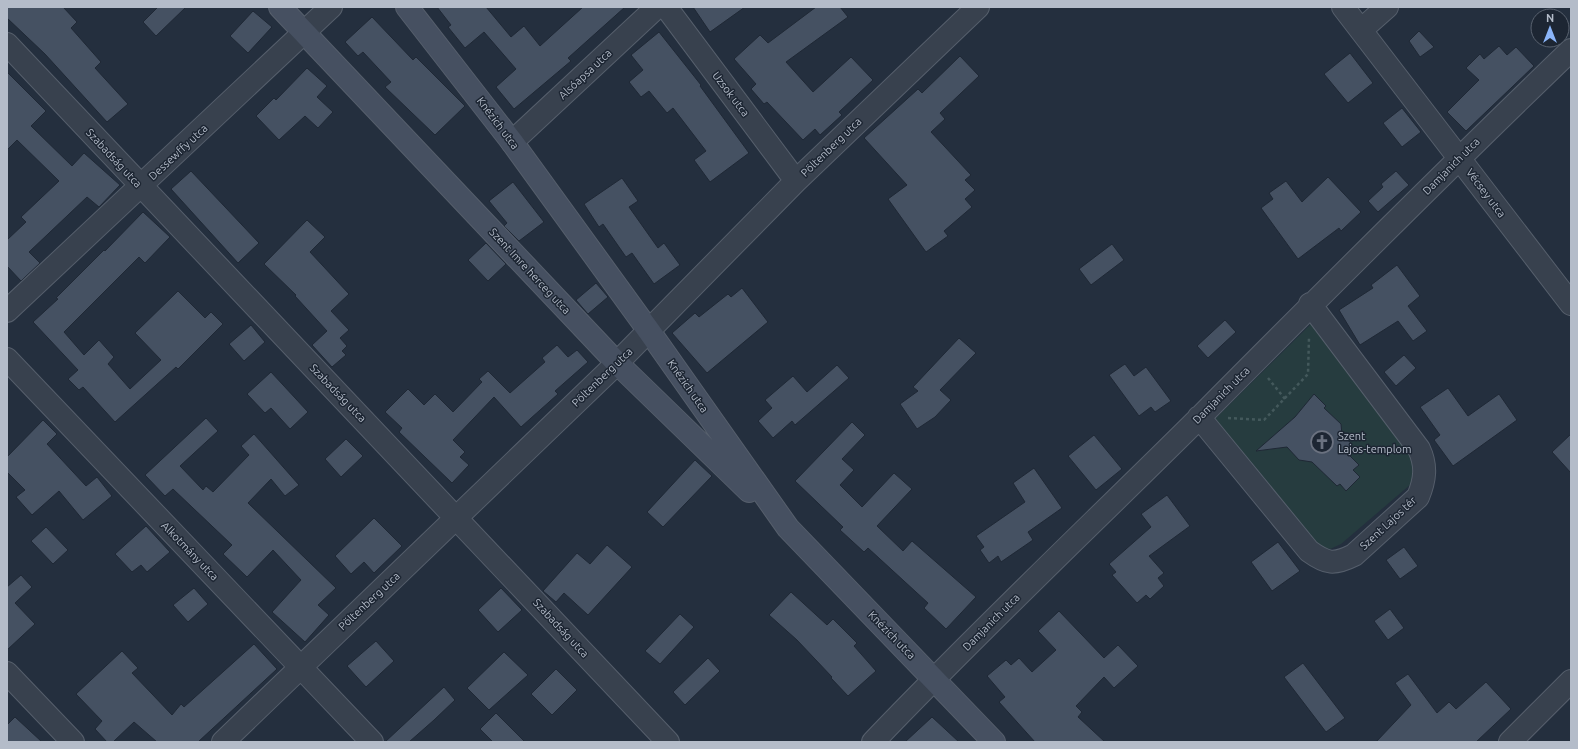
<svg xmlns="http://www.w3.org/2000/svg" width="1578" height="749" font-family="Ubuntu,sans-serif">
<rect width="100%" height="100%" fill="#242f3e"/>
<!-- green -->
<path fill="#263c3f" d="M1311,324L1415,460V471L1411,484L1341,544L1330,549L1317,546L1212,422Z"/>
<!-- building -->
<path fill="#455162" stroke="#1f2835" d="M7,7H63L77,22L71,28L101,62L95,68L128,104L107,122L45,54L7,18Z
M158,7H186L156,36L143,22Z
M437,7H486L511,37L524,26L540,46L583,7H625L568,58L571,61L514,109L496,87L516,69L484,32L465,48L448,27L451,25Z
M693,7H745L710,32Z
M816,7H840L848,17L786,62L813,92L851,57L873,80L839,112L842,115L820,135L815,129L803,140L767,102L764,104L751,89L756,84L734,59L760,35L768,43Z
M253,11L272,27L248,53L230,36Z
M372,17L413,60L416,57L465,106L435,135L385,87L391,82L363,52L358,56L345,42Z
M1419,31L1434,47L1420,57L1409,41Z
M659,32L701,85L700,86L749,153L710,182L694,160L706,151L673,108L667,113L649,91L641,97L629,82L643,70L631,55Z
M1499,46L1507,55L1516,47L1534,66L1466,131L1447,112L1479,80L1466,68L1480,54L1484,59Z
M1350,53L1373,83L1348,103L1324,74Z
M960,56L979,76L940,113L945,119L931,132L971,175L965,180L975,190L965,199L972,207L944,231L948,236L926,252L888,199L907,185L864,138L918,89L922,93Z
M307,68L327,86L317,97L333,112L318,128L305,116L279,140L256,116L274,98L276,100Z
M7,72L46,111L31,126L72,166L84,153L120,185L99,207L87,197L29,252L40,263L21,281L7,266V240L26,222L21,217L59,181L17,140L7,150Z
M1402,108L1421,132L1402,147L1383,123Z
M191,171L259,243L238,263L171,189Z
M1396,171L1409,185L1378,212L1368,201L1383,187L1381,184Z
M1328,177L1361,212L1341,231L1339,228L1298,259L1261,208L1273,199L1269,193L1286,181L1302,202Z
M622,178L638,201L629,207L658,248L664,243L680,265L654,284L632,253L626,257L603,224L599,227L584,204Z
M513,182L544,222L519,241L504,226L507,223L489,201Z
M143,212L170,237L145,263L139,257L64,332L84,355L99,340L114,357L108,364L130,389L161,360L135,333L178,291L205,318L211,312L223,324L178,369L176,367L115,422L83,387L79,390L68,379L78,370L33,322L58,299L56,298L104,250L105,251Z
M307,220L325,237L310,252L349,294L331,311L349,330L340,338L347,346L342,351L346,355L332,367L312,345L327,331L295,296L296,295L264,264Z
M486,243L506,264L488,281L468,260Z
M1112,244L1124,260L1091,285L1079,269Z
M1397,265L1420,296L1408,306L1427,331L1413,341L1398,321L1360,345L1339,310L1373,288L1371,285Z
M596,283L608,297L588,314L576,300Z
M742,288L768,322L707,373L672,333L695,313L699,317L728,294L731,297Z
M1225,320L1236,332L1208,358L1197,346Z
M251,325L265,342L244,361L229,344Z
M959,338L976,353L940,390L951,400L935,417L917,429L900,404L918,391L913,387Z
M557,345L568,357L577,350L588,362L555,391L558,394L521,427L494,397L453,440L465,452L460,457L469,465L452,483L399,432L402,428L385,412L408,389L424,405L435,394L453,412L482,382L479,379L488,371L510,393L545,362L542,358Z
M1404,355L1416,368L1396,386L1384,372Z
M1125,364L1134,376L1146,367L1171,401L1155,412L1151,407L1139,416L1109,375Z
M837,365L849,378L795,425L792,421L773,438L758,421L772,408L765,400L793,376L807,392Z
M271,372L308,412L290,429L271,408L265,413L247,394Z
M1448,388L1468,416L1499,394L1517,420L1453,466L1434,440L1440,435L1420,407Z
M1314,394L1326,406L1324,408L1341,424L1342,435L1352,444L1345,451L1359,465L1353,470L1360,477L1346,491L1340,484L1337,486L1312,462L1299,460L1287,447L1256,451L1295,417Z
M206,418L218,431L180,466L203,490L206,486L213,492L249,455L241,446L254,434L299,485L285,496L271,479L248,503L336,588L318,605L329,615L305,642L272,612L301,580L273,550L247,577L223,554L232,545L173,489L165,496L145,475Z
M43,420L57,434L47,444L86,486L97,477L112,496L83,520L59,491L32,515L16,497L25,490L7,472V457Z
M852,422L865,435L842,459L854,470L840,485L862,507L894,473L912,489L877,526L903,551L912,541L976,597L946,629L924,608L928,603L868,548L864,552L840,530L843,527L795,481Z
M1571,434V473L1552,452Z
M1094,435L1122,469L1096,490L1068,456Z
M346,439L363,456L341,477L325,459Z
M695,460L712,476L663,527L647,512Z
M1034,468L1062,508L1028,532L1033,540L1001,562L998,556L989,563L980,550L984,547L976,536L1025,502L1013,483Z
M1167,495L1190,526L1149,556L1164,573L1158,578L1164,586L1150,599L1146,595L1137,603L1112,575L1116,572L1109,564L1151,527L1141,514Z
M374,518L402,546L374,573L364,562L351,574L335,556Z
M146,526L170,552L147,572L141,565L132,572L115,554Z
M46,527L68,550L53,564L31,541Z
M1278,542L1300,571L1272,591L1251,562Z
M607,545L632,567L588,615L564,593L556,602L543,591L577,553L590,564Z
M1404,547L1418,566L1400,579L1386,560Z
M21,575L32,587L15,603L35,624L7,650V587Z
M194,588L208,604L188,622L173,605Z
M501,588L522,610L498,632L478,610Z
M791,592L827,625L833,619L857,643L854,646L876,671L848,696L831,678L832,677L797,640L769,615Z
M1390,609L1404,628L1388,640L1374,621Z
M1059,611L1104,658L1118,645L1138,666L1114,688L1104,677L1076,706L1082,712L1078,717L1105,742H1035L999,702L1005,697L987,676L1006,660L1011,665L1019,658L1032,672L1056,650L1038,631Z
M680,614L694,627L660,664L645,651Z
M376,641L394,661L366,687L347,666Z
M254,644L277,669L198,742H157L134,722L113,742H107L95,729L102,721L76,694L122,651L138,668L132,673L172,715L181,704L184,707Z
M504,652L528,675L489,710L467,688Z
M708,658L720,671L685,705L673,692Z
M1303,663L1345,718L1326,732L1284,677Z
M556,669L577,690L552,715L531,694Z
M1408,674L1437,713L1449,702L1456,709L1486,682L1511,709L1476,742H1376L1411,705L1395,683Z
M444,687L455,700L434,720L409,742H385Z
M496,713L525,742H493L480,729Z
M15,717L42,742H7V725Z
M932,717L959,742H905Z"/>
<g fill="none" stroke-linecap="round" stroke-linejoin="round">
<!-- street casing -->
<g stroke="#565f6c" stroke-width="24">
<path id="street" d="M666,7L796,181
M1343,7L1571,304
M1361,30L1387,7
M7,44L668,742
M512,142L657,7
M7,311L331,7
M7,359L372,742
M1199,417L1309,551C1327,564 1334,565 1354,555L1418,497C1425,480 1427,466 1419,449L1310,304
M7,673L73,742
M223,742L613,367L796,181L978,7
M873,742C979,631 1090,526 1199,418C1322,294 1445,171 1571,50
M1510,742L1571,681"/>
</g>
<!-- secondary casing -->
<g stroke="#565f6c" stroke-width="24">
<path id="secondary" d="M280,7L617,363L749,491
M407,7L512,142L649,331L788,528L994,742"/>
</g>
<!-- path -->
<path stroke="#44595c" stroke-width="2.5" stroke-dasharray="3 3" stroke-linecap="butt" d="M1268,378L1285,399
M1228,418L1264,420L1308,374L1309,338"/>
<!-- street -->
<use href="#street" stroke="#38414e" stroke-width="22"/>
<!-- secondary -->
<use href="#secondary" stroke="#465061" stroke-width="22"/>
</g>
<!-- icons -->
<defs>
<g id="church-ring" transform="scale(1.15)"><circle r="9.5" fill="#1d2633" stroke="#6b7280" stroke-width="1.5"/><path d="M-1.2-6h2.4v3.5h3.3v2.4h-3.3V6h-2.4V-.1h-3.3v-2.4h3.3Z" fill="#6b7280"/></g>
</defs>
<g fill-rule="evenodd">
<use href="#church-ring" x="1322" y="442"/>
</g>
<g text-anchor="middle" stroke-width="3" stroke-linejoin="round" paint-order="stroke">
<!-- street labels -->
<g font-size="11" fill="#b4bcc9" stroke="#1d2633">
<text transform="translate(585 74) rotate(-43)" y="4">Alsóapsa utca</text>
<text transform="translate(731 94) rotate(53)" y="4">Uzsok utca</text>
<text transform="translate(498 123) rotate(53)" y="4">Knézich utca</text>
<text transform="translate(831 147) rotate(-44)" y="4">Pöltenberg utca</text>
<text transform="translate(178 152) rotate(-43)" y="4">Dessewffy utca</text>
<text transform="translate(114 158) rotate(47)" y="4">Szabadság utca</text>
<text transform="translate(1451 166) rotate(-45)" y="4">Damjanich utca</text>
<text transform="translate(1486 193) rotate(53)" y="4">Vécsey utca</text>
<text transform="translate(530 271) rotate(47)" y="4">Szent Imre herceg utca</text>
<text transform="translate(602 377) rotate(-44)" y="4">Pöltenberg utca</text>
<text transform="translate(688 386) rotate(55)" y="4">Knézich utca</text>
<text transform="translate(338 393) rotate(46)" y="4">Szabadság utca</text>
<text transform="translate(1221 395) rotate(-45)" y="4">Damjanich utca</text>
<text transform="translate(1388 523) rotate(-43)" y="4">Szent Lajos tér</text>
<text transform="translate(190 551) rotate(46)" y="4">Alkotmány utca</text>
<text transform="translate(369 601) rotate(-43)" y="4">Pöltenberg utca</text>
<text transform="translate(991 622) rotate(-45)" y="4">Damjanich utca</text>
<text transform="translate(561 628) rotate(47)" y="4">Szabadság utca</text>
<text transform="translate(892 635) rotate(46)" y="4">Knézich utca</text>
</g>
<!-- poi labels -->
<g font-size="11" fill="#b4bcc9" stroke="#1d2633" text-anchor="start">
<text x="1338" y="440">Szent<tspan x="1338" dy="13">Lajos-templom</tspan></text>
</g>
</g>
<!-- border -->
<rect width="1578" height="749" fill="none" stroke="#b4bcc9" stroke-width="16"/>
<!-- north arrow -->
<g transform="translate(1550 28)"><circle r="19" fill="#1d2633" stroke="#59626f"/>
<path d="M0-3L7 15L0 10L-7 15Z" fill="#8ab4f8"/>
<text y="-6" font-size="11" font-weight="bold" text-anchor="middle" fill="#b4bcc9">N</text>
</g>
</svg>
